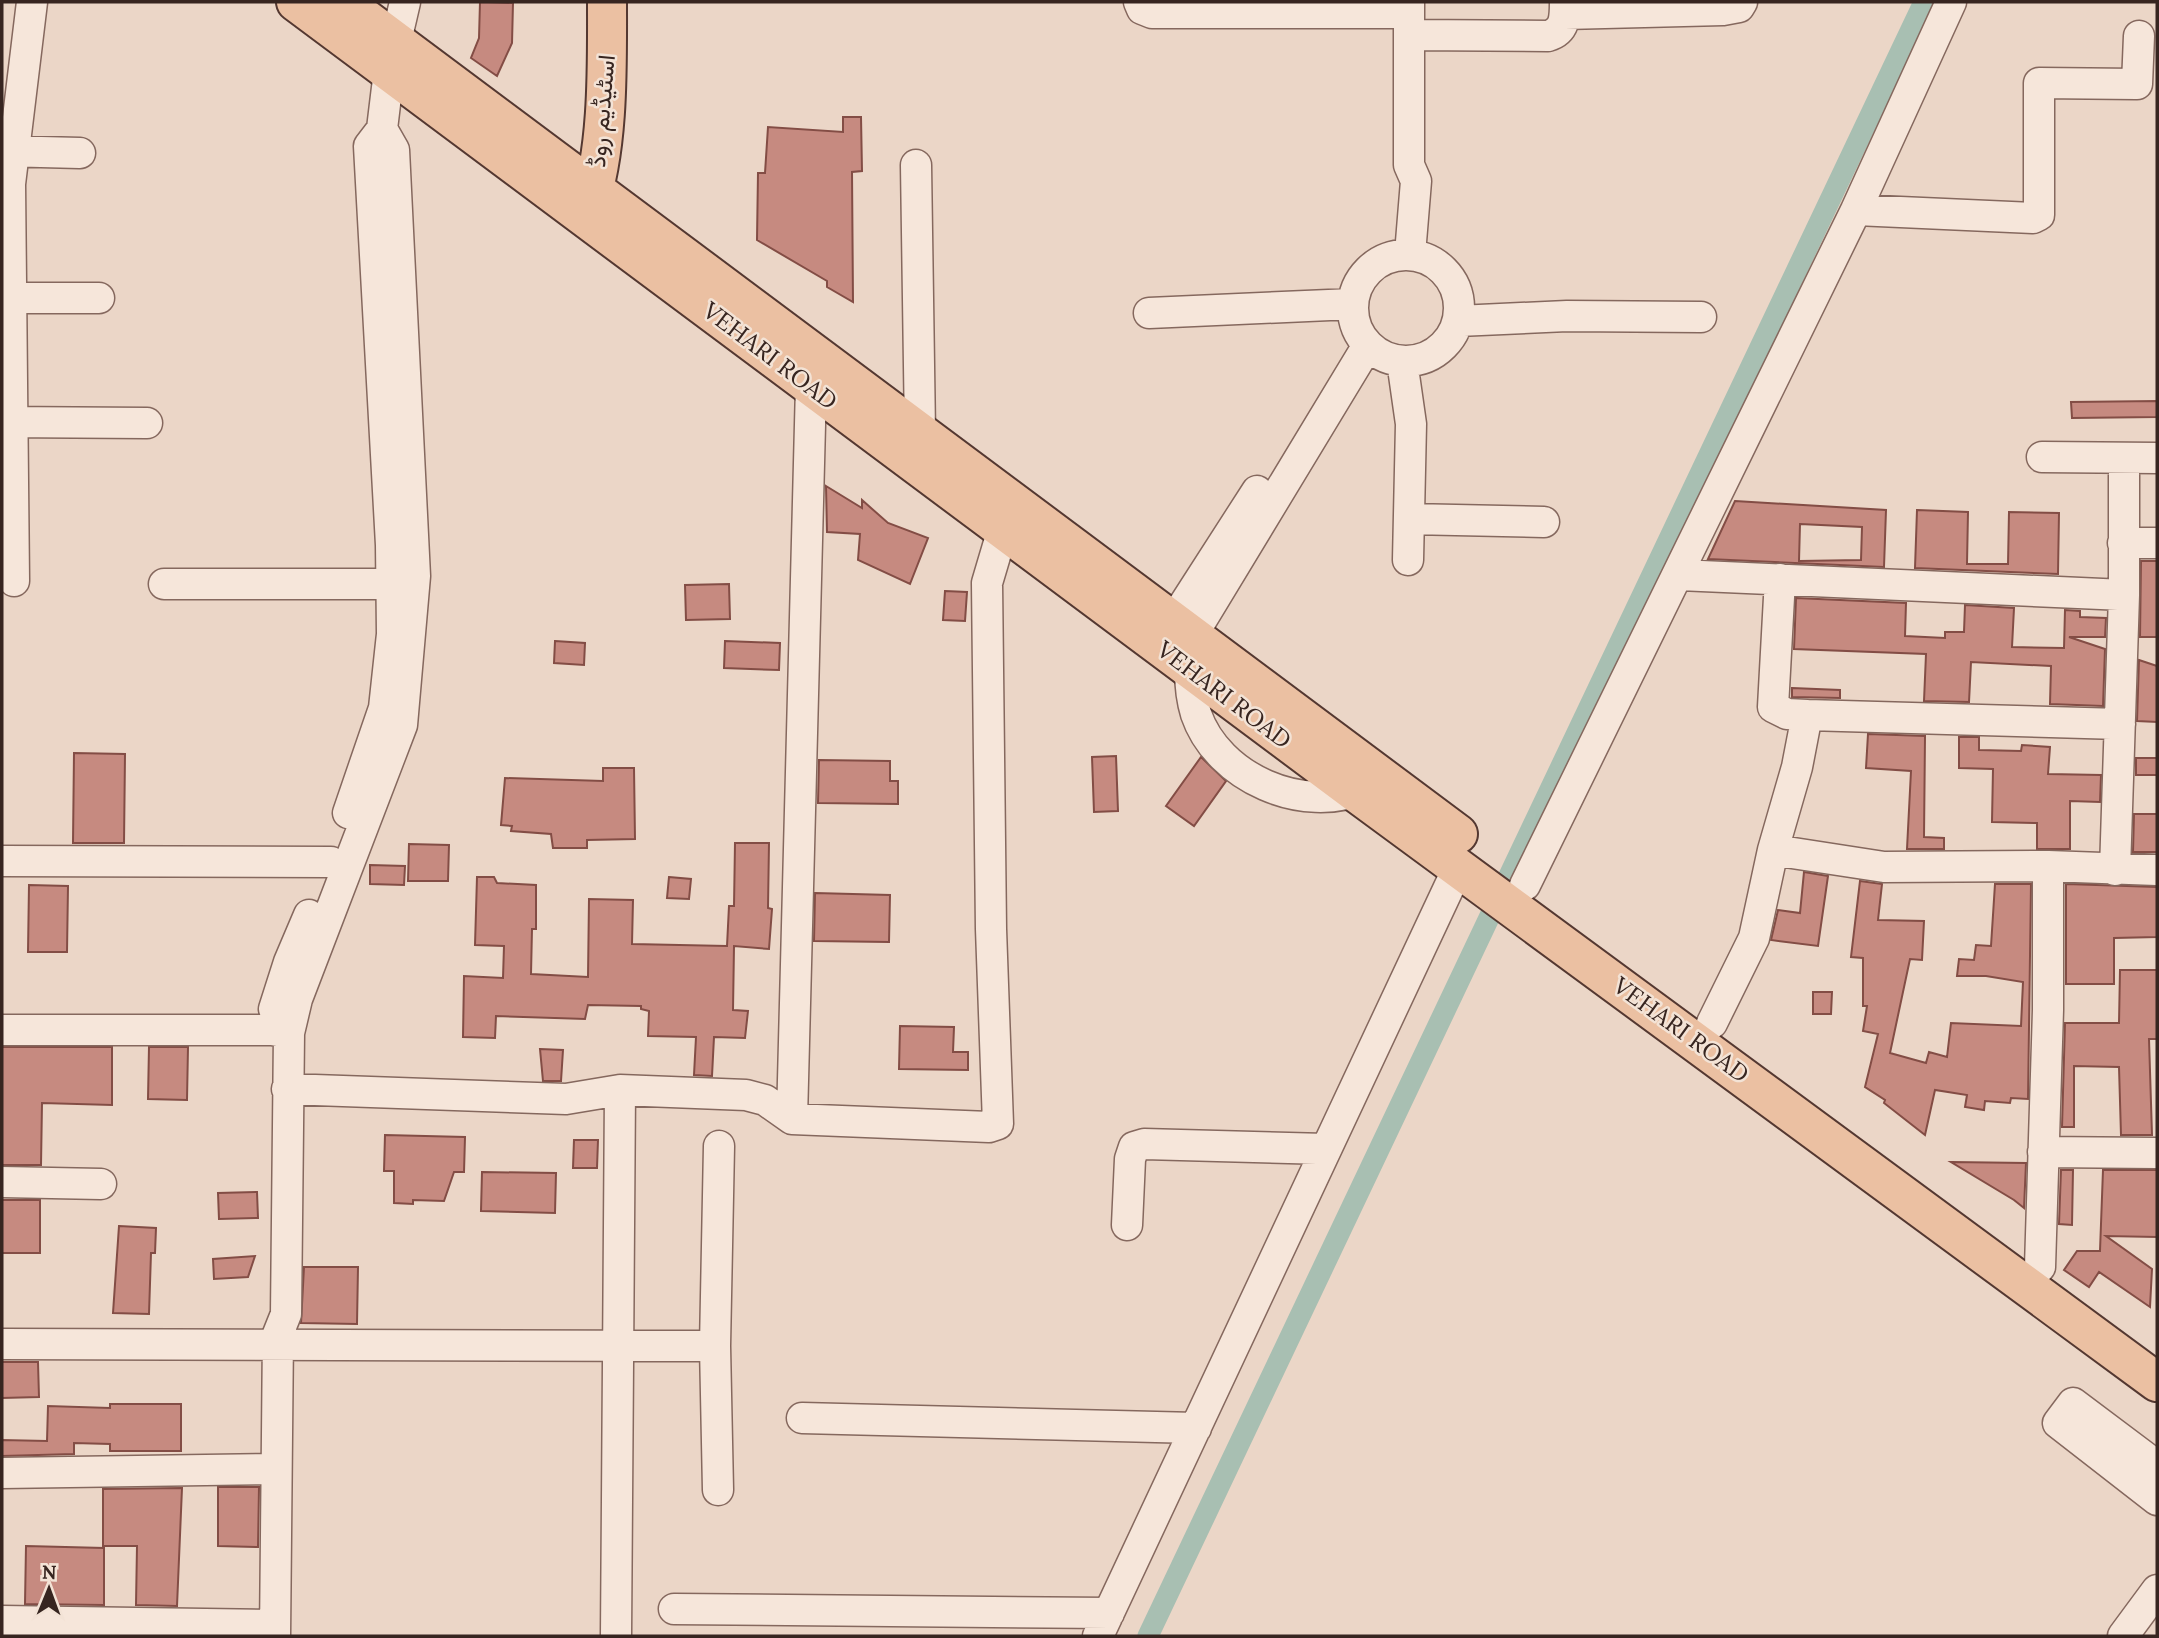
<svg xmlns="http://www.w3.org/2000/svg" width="2159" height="1638" font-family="Lora,Vazirmatn,serif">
<rect width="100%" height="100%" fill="#ebd6c7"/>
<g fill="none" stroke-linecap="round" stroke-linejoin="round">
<!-- canal -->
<path stroke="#a8bfb2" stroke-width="21" d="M1148,1636L1924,2"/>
</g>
<!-- building -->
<path fill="#c68a80" stroke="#834d45" stroke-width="2" fill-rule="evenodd" d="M480,2L513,3L512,43L497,76L471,58L479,38Z
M843,117H861L862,171L852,172L853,302L827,287V281L757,240L758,173H765L768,127L843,132Z
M2157,401V417L2072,418L2071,402Z
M826,486L862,508V500L888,523L928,538L910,584L858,560L860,534L827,532Z
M1735,501L1886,510L1884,567L1708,559ZM1800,524L1862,527L1861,560L1799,561Z
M1917,510L1968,512L1967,564H2008L2009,512L2059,513L2058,574L1915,568Z
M2157,561V637H2140L2141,561Z
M729,584L730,619L686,620L685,585Z
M945,591L967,592L965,621L943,620Z
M1796,598L1906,603L1905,636L1945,638V632H1964L1965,605L2014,608L2012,647L2064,648L2065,610L2080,611V617L2106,618L2105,637H2069L2105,649L2103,706L2050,704L2051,666L1971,662L1969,702L1924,701L1926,654L1794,649Z
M555,641L585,643L584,665L554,663Z
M725,641L780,643L779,670L724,668Z
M2139,660L2157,666V722L2137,721Z
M1792,688L1840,690V698L1792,697Z
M1868,734L1925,736L1924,837L1944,838V849H1907L1911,771L1866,768Z
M1959,737H1979V750L2021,751L2022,745L2050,747L2048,774L2101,775L2100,802L2070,801V849H2037V823L1992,822L1993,769L1959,768Z
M74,753L125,754L124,843H73Z
M1116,756L1118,811L1094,812L1092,757Z
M1201,757L1226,781L1194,826L1166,806Z
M2136,758H2157V775H2136Z
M819,760L890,761V781H898V804L818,803Z
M603,768H634L635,839L587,840V848H553L551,834L511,831L512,826L501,825L505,778L603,781Z
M2134,814H2157V852H2133Z
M735,843H769L768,908L772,909L769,949L734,946L733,1010L748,1011L745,1038L714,1037L712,1076L694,1075L696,1037L648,1036L649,1011L641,1009V1006L588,1005L585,1019L496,1016L495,1038L463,1037L464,976L503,978L504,946L475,945L477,877H494L497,883L536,885V929H532L531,974L588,977L589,899L633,900L632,944L727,946L729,906H734Z
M409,844L449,845L448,881H408Z
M370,865L405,866L404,885L370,884Z
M1804,872L1828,876L1818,946L1771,940L1778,910L1800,913Z
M669,877L691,879L689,899L667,898Z
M1860,881L1882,884L1878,920L1924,921L1922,960L1910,959L1890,1053L1926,1063L1929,1052L1947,1057L1951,1023L2021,1026L2023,982L1986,976H1957L1959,959L1974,960L1976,945L1991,946L1995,884H2031L2028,1099L2011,1098L2010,1103L1985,1101L1984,1110L1965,1107L1967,1095L1935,1090L1925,1135L1884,1103L1885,1100L1865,1087L1878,1034L1863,1031L1867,1006H1863V958L1851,957Z
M2066,884L2157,887V937L2114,938V984H2066Z
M29,885L68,886L67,952H28Z
M815,893L890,895L889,942L814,941Z
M2120,970H2157V1039H2149L2152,1135H2121L2119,1067L2074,1066V1127H2062L2065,1023H2119Z
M1813,992H1832L1831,1014H1813Z
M900,1026L954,1027L953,1052H968V1070L899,1069Z
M2,1047H112V1105L42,1103L41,1165H2Z
M149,1047H188L187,1100L148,1099Z
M540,1049L563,1050L561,1081H543Z
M385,1135L465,1137L464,1172H454L444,1201L413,1200V1204L394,1203V1171H384Z
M574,1140H598L597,1168H573Z
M1951,1162L2026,1163L2024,1208L2014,1200Z
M2061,1170H2073L2072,1225L2059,1224Z
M2103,1170H2157V1237L2106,1236L2152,1269L2150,1307L2099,1272L2089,1287L2064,1270L2077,1251H2100Z
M482,1172L556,1173L555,1213L481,1211Z
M257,1192L258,1218L219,1219L218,1193Z
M2,1200H40V1253H2Z
M119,1226L156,1228L155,1253H151L149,1314L113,1313Z
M255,1256L248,1277L214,1279L213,1259Z
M304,1267H358L357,1324L301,1323Z
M2,1362H38L39,1397L2,1398Z
M110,1404H181V1451H110V1444L74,1443V1454L2,1456V1440L47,1441L48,1406L110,1408Z
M218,1487H259L258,1547L218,1546Z
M182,1488L177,1606L136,1605L137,1546H103V1489Z
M26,1546L104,1548V1605L25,1604Z"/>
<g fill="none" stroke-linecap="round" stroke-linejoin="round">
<!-- minor casing -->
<g stroke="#85685e" stroke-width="33">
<path id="minor" d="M1139,2L1142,9L1152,13H1409
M1409,2V165L1416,181L1410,254
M1565,14L1723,10L1739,7L1742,2
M1409,35L1548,36C1565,31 1565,18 1565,2
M2,151L80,153
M916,165L920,432
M1856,210L1951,2
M1353 308a53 53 0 1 1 106 0a53 53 0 1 1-106 0Z
M2,298H99
M1149,313L1352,304
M1458,321L1567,316L1701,317
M1402,361L1411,424L1408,560
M2,422L147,423
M2042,457L2157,458
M1409,519L1544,522
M2123,543H2157
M1679,575L2124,595V458
M14,581L10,184L32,2
M164,584H391
M1174,620L1257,491
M1807,715L2120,724
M1365,788C1303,815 1218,778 1196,714C1188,688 1189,661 1193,634L1368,345
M348,813L384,708L392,634L391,545L369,146L382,129L389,71L405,2
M1773,850L1884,867L2048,866V1010L2040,1267
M2,861L331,862
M2048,866L2157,870
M2115,870L2124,595
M1525,885L1856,210L2033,218L2039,215V83L2137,84L2139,36
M274,1009L289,962L309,915
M1712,1023L1754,938L1773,850L1797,767L1807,715L1787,714L1773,707L1780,579
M2,1030H272L289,1033
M287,1089L566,1099L620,1090L746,1095L765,1100L792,1119L989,1127L998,1124L991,929L987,583L1003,529
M792,1119L811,386
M2043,1152L2157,1153
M2,1182L101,1184
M1127,1225L1130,1159L1134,1147L1144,1144L1326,1149
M2,1344L715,1346
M802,1418L1196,1428
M2157,1466L2073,1403L2058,1423L2157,1500
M2,1473L276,1469
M718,1490L715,1346L719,1146
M674,1609L1109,1613
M2,1621L275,1625
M275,1636L278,1334L286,1314L289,1033L297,999L402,725L415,576L394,150L382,129
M616,1636L620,1090
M1098,1636L1459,866
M2123,1636L2157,1590"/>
</g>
<!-- major casing -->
<g stroke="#543831" stroke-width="42">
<path id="major" d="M296,2L1355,792L2157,1382
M343,2L1458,834
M588,208C609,149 607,64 607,2"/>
</g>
<!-- minor -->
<use href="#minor" stroke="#f6e6da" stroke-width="30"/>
<!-- major -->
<use href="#major" stroke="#ebc0a2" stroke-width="38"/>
</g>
<g text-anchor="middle" stroke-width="5" stroke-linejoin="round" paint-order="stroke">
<!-- street labels -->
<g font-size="24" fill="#372520" stroke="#f3e3d6">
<text transform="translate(602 111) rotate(-85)" y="8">اسٹیڈیم روڈ</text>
<text transform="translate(770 356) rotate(37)" y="8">VEHARI ROAD</text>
<text transform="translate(1224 695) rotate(37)" y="8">VEHARI ROAD</text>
<text transform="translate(1681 1030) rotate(36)" y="8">VEHARI ROAD</text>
</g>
</g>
<!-- border -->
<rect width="2159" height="1638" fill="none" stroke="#372520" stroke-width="7"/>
<!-- north arrow -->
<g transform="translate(49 1589) rotate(1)" stroke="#f3e3d6" stroke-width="5" paint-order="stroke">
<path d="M0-5L12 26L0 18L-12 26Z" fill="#372520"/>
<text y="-10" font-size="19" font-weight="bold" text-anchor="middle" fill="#372520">N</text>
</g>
</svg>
